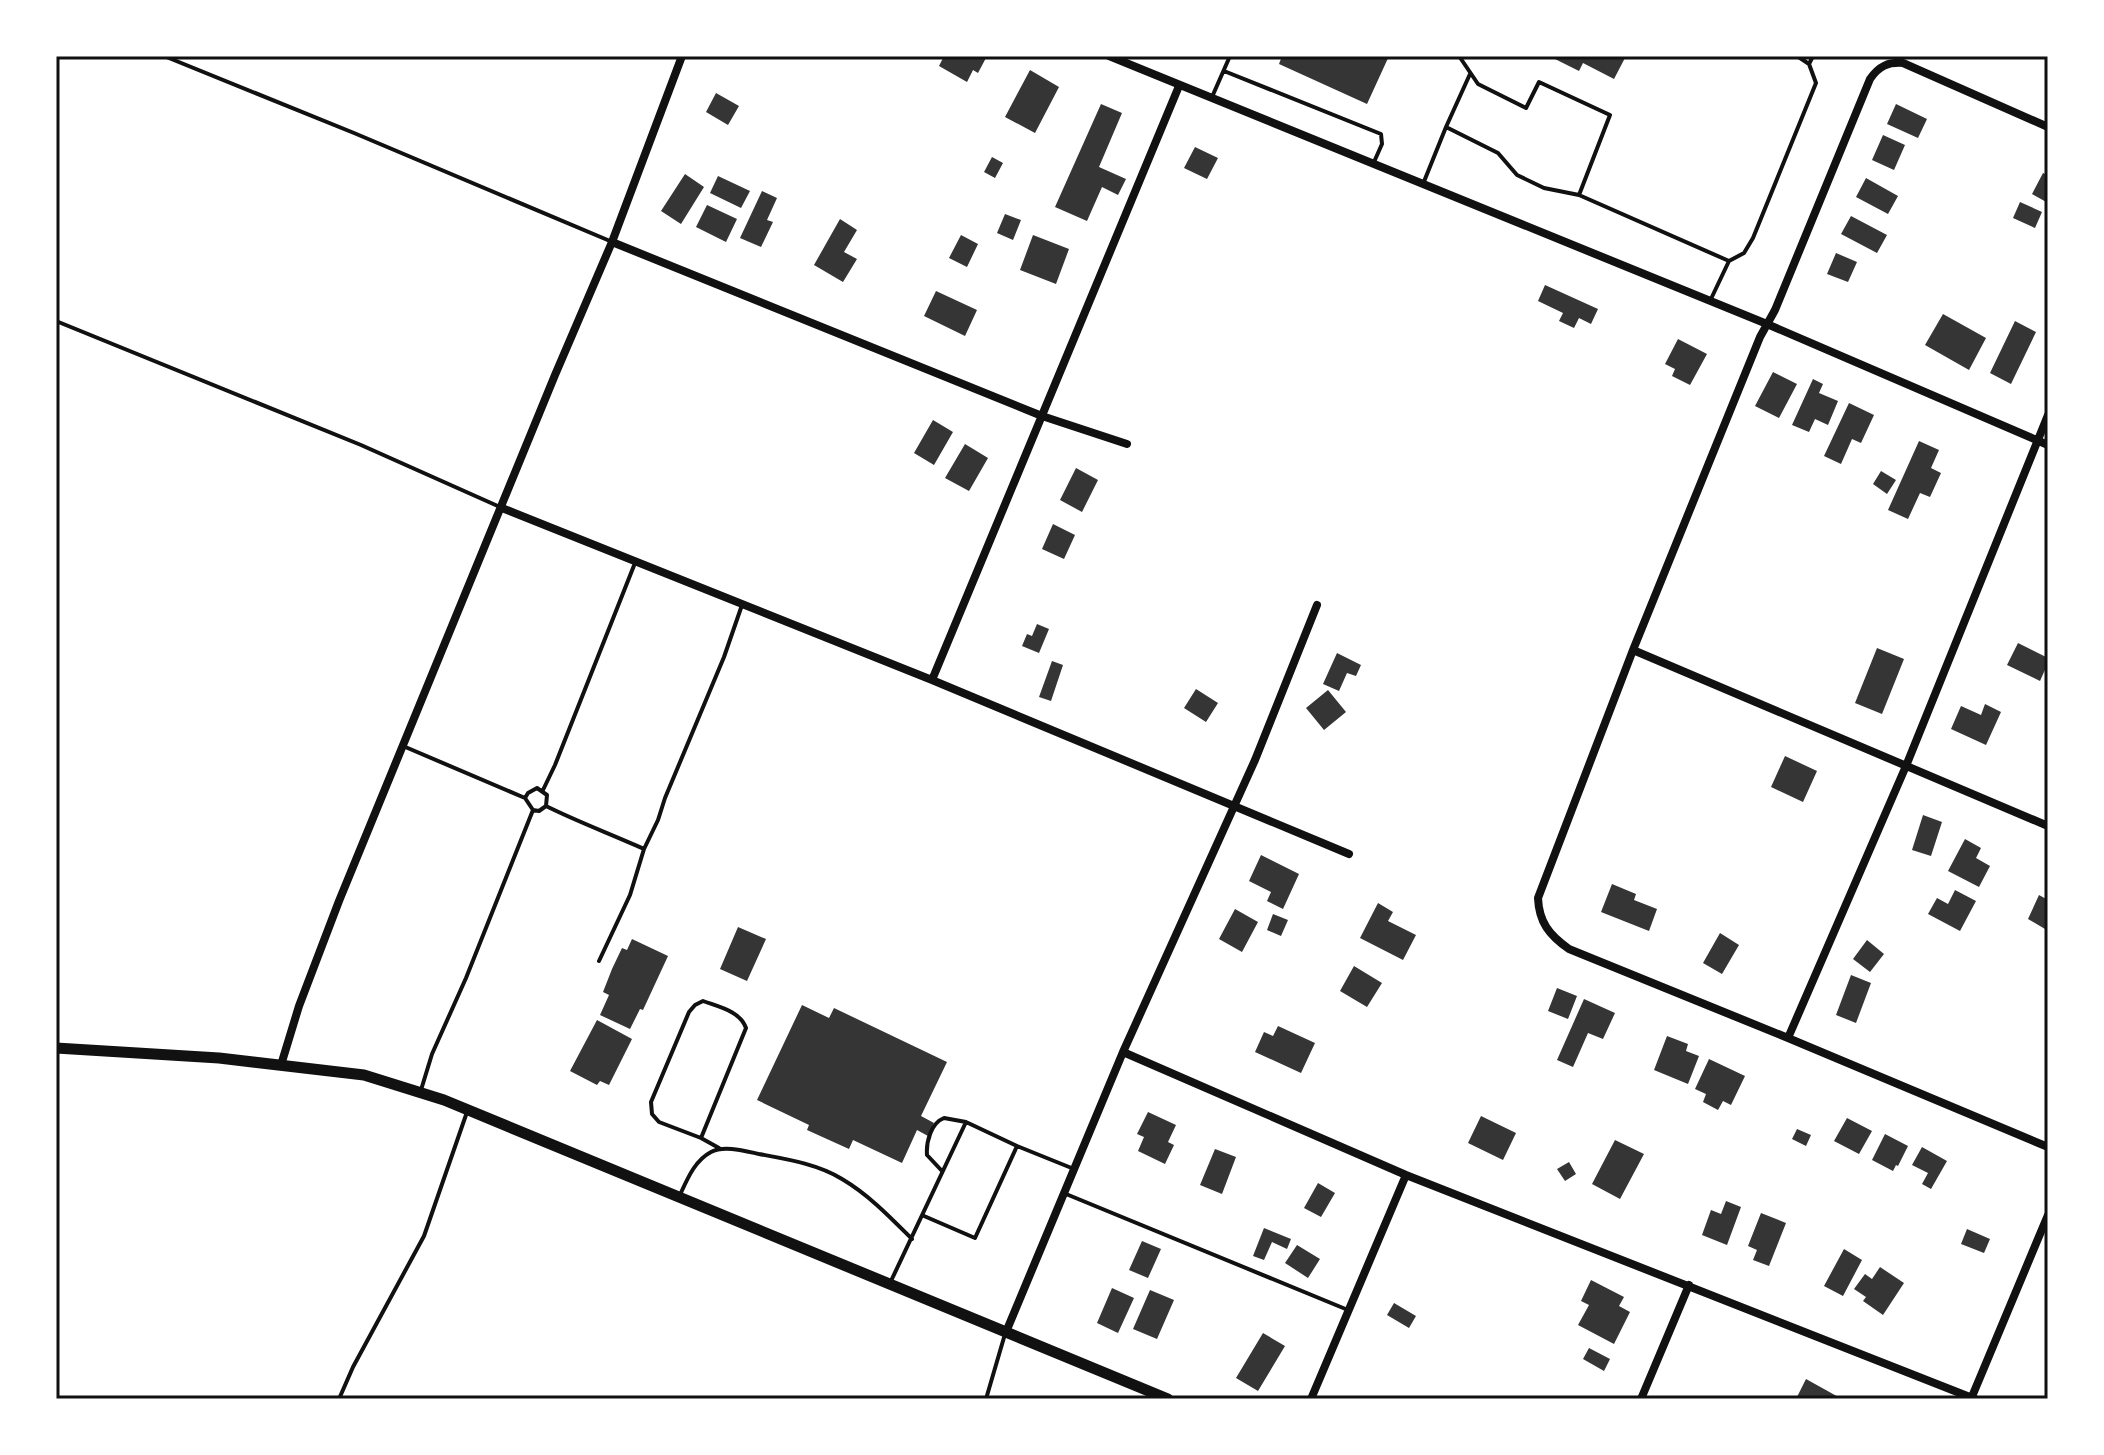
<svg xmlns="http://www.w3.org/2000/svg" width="2104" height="1455" font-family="Ubuntu,sans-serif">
<rect width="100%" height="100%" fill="#fff"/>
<!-- building -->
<path fill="#353535" d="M944,56H987L978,73L973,70L967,82L939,66Z
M1282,56H1332L1339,59L1340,56H1389L1367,104L1279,64Z
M1549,56H1626L1614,79L1583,63L1579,71Z
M1030,70L1059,87L1035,133L1005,117Z
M716,93L739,106L728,125L706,112Z
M1101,104L1122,113L1099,167L1126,179L1118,195L1102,187L1087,221L1055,207Z
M1896,104L1927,119L1918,138L1887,124Z
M1883,135L1905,145L1894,170L1872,160Z
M1195,147L1218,158L1207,179L1184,168Z
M992,157L1003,163L995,178L984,172Z
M2043,173L2048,175V203L2032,194Z
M685,174L704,187L681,224L661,211Z
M718,176L750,191L741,208L710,193Z
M1866,178L1898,196L1888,214L1856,197Z
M762,191L777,198L767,220L773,222L761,247L740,238Z
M2020,202L2042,212L2035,228L2013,218Z
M707,205L737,219L726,242L696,227Z
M1005,214L1021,220L1013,240L997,233Z
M1851,216L1887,235L1877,253L1841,234Z
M840,219L857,230L844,252L857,259L843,282L814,265Z
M961,235L978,244L967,267L949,258Z
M1033,235L1069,249L1056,284L1020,270Z
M1836,253L1857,262L1848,282L1827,274Z
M1545,285L1598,309L1591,324L1579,318L1574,328L1559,321L1563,313L1538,301Z
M936,291L977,310L965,336L924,316Z
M1943,314L1986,338L1969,370L1925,345Z
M2015,321L2036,332L2011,384L1990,373Z
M1678,339L1707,354L1690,385L1672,376L1675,369L1665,364Z
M1773,372L1797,384L1779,418L1755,406Z
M1813,379L1823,384L1819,393L1838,401L1828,425L1815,419L1809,432L1792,425Z
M1849,403L1874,415L1861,443L1852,439L1841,464L1824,456Z
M933,420L953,432L934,465L914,453Z
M1919,441L1939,450L1931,468L1941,473L1930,497L1920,493L1908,519L1888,510Z
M965,444L988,458L969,491L945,478Z
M1076,468L1098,480L1082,512L1060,500Z
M1881,471L1896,480L1887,494L1873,484Z
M1053,524L1075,535L1064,559L1042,549Z
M1037,624L1049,629L1039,653L1022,646L1027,634L1032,636Z
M2018,643L2048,658V663L2040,681L2007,665Z
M1877,648L1904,659L1882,714L1855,703Z
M1337,653L1361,665L1356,676L1347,673L1339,691L1323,684Z
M1052,661L1063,665L1051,701L1039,697Z
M1196,689L1218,703L1206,722L1184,708Z
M1328,690L1346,712L1324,730L1306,708Z
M1985,704L2001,712L1986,745L1951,729L1961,706L1981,715Z
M1785,756L1817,771L1803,802L1771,787Z
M1923,815L1942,822L1931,856L1912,850Z
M1965,839L1981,848L1976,858L1990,866L1979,887L1948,871Z
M1261,855L1299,874L1283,909L1267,901L1271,892L1249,881Z
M1612,884L1636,894L1634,900L1657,909L1649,931L1601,912Z
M1955,890L1976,901L1960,931L1928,914L1937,898L1948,904Z
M2039,895L2048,900V923L2045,929L2028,919Z
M1378,903L1393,912L1388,921L1416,935L1403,960L1360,938Z
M1235,909L1258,922L1242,952L1219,939Z
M1273,914L1288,920L1281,936L1267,930Z
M738,927L766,939L747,981L720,969Z
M1720,933L1739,945L1722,974L1703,963Z
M632,939L668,956L643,1010L640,1009L630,1029L600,1015L609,995L603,992L612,969L622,948L627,950Z
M1867,940L1884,954L1870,972L1853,959Z
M1354,966L1382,983L1367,1007L1340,991Z
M1851,975L1871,983L1856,1023L1836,1015Z
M1557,988L1577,996L1568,1019L1548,1011Z
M1584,999L1615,1013L1603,1039L1588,1033L1573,1067L1557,1060Z
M802,1005L829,1018L834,1008L947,1062L921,1116L934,1123L928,1136L917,1130L902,1163L853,1140L849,1149L807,1130L809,1125L757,1100Z
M597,1020L632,1039L609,1085L600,1081L597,1085L570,1071Z
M1278,1026L1315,1043L1301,1073L1255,1052L1264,1032L1273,1036Z
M1667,1036L1688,1044L1686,1051L1699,1056L1688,1084L1654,1070Z
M1709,1059L1745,1076L1731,1105L1723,1101L1718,1110L1703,1102L1706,1094L1695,1089Z
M1148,1112L1176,1125L1168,1142L1174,1145L1165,1164L1138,1151L1144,1137L1137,1134Z
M1481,1116L1516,1133L1503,1160L1468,1143Z
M1847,1118L1872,1131L1859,1154L1834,1141Z
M1797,1129L1811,1135L1806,1146L1792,1139Z
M1885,1134L1908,1146L1898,1166L1896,1165L1893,1171L1872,1160Z
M1615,1140L1644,1154L1620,1199L1592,1184Z
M1922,1147L1947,1161L1931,1189L1922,1184L1928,1173L1912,1165Z
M1215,1149L1236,1157L1222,1194L1200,1185Z
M1569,1162L1576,1174L1565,1181L1557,1169Z
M1318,1183L1335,1193L1321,1217L1304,1208Z
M1726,1201L1741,1207L1727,1245L1702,1235L1711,1210L1721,1214Z
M1761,1213L1786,1223L1769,1266L1753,1260L1757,1250L1748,1246Z
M1264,1228L1291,1239L1287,1249L1272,1242L1264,1260L1253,1256Z
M1967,1229L1990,1239L1984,1253L1961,1244Z
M1142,1241L1161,1249L1148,1278L1129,1270Z
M1297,1245L1320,1259L1308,1278L1285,1263Z
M1844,1249L1862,1260L1843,1296L1824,1286Z
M1880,1267L1904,1283L1883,1315L1863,1301L1866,1297L1854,1289L1865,1274L1872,1279Z
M1591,1280L1624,1297L1619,1306L1630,1312L1614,1344L1578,1325L1589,1305L1581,1301Z
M1112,1288L1134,1298L1118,1333L1097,1323Z
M1150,1290L1174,1300L1157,1339L1133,1329Z
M1394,1303L1416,1316L1409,1328L1387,1315Z
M1263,1333L1285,1346L1258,1391L1236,1378Z
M1589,1348L1610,1359L1604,1371L1583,1359Z
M1806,1379L1842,1399H1796Z"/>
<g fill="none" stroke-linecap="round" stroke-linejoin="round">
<!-- service -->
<path stroke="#111" stroke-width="4" d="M164,56L354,133L610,241
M1459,56L1478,84L1526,108L1539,82L1610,115L1579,195L1729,261L1710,301
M1809,64L1813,56
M1224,71L1381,134L1382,144L1374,162
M1470,74L1446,127L1498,153L1517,175L1544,188L1579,195
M1212,97L1230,56
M1423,184L1446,127
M1729,261L1744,253L1753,238L1816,83L1809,64L1797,56
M56,321L361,445L500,507
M403,746L525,798
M543,790L555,765L635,563
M546,806C578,822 611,834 644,849L658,820L665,798L724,657L742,605
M599,961L630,895L644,849
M421,1090L432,1054L466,978L533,810L539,811L546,806L547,795L537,788L528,793L525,798L533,810
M701,1138L746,1028C740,1011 719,1007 703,1001L695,1005L689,1012L651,1102L652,1114L659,1122L701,1138L719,1148
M1017,1146L1074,1169
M942,1171L927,1155C926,1142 931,1123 944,1118L966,1122
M1066,1194L1348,1310
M679,1197C687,1180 694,1161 711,1152C724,1145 745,1151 759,1154C786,1159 818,1164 842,1179C869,1195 890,1217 912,1239
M891,1281L966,1122L1017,1146L975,1238L924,1216
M339,1399L353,1367L424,1236L467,1112
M986,1399L1005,1334"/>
<!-- minor -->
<path stroke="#111" stroke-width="8" d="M1109,56L1767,324L2048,445
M2048,127L1903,63C1888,62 1879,66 1870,79L1775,310L1760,337L1633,650L1538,898C1539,922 1549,935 1569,949L1788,1038L2048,1147
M612,242L1042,416L1127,444
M502,508L932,680L1349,854
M1633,650L2048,826
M932,680L1179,86
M1788,1038L1906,766L2048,415
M1123,1052L1406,1175L1975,1399
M281,1065L299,1006L339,901L555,375L612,242L682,56
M1006,1332L1123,1052L1255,760L1317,605
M1311,1399L1406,1175
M1641,1399L1689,1285
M1971,1399L2048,1215"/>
<!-- secondary -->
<path stroke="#111" stroke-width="11" d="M56,1048L219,1058L364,1075L444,1100L1168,1399"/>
</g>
<!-- border -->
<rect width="2104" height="1455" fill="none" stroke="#ffffff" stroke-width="116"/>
<rect x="58" y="58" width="1988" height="1339" fill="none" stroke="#111" stroke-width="3"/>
</svg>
